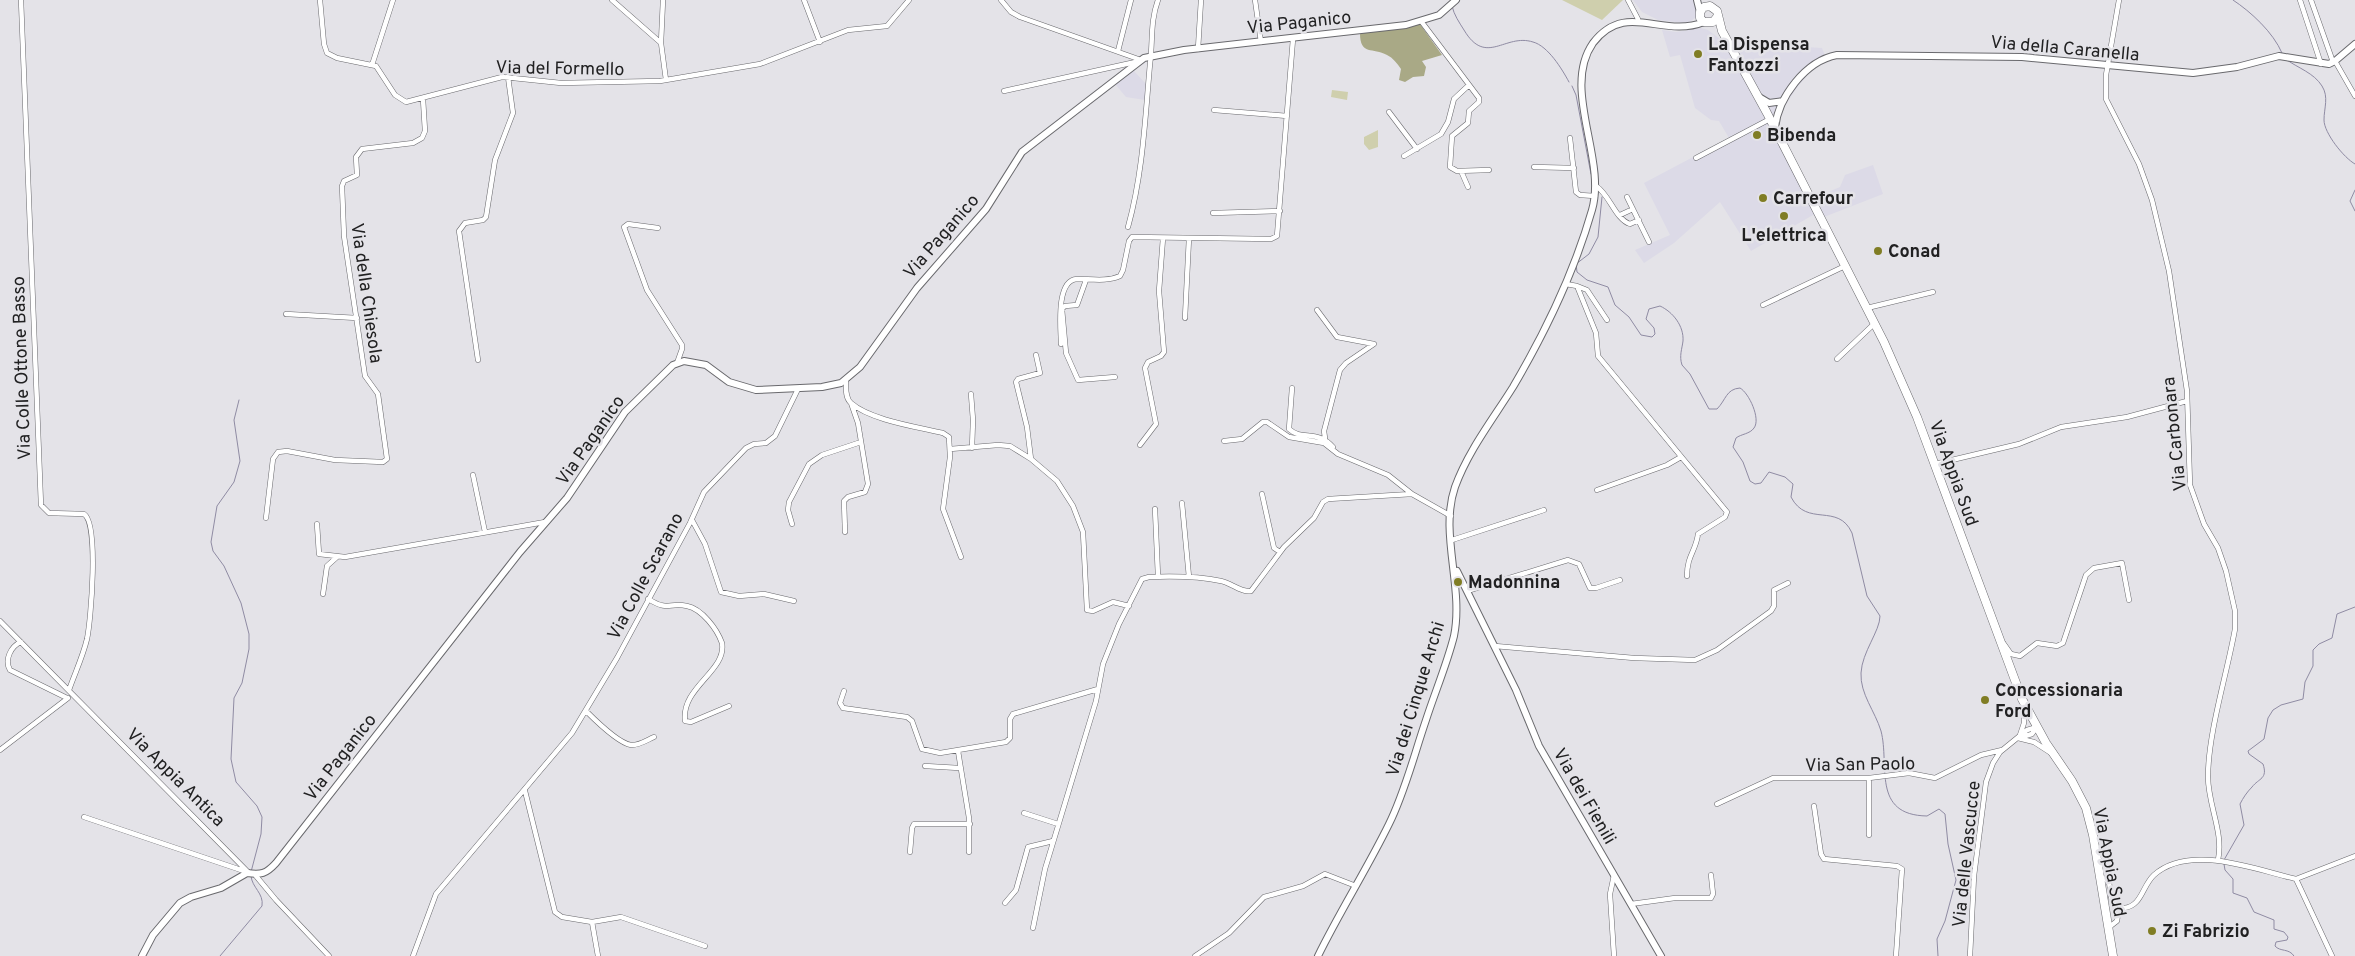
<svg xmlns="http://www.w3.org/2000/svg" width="2355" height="956" font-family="Overpass,sans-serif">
<rect width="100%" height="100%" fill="#e4e3e8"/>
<!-- built -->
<path fill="#dcdae7" d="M1633,0H1695L1697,7L1696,17L1691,21L1684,23L1658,20L1642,12Z
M1701,28L1708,30L1724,42L1822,48L1827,61L1809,73L1796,89L1779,115V126L1814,198L1840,187L1845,175L1873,165L1883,194L1824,217L1813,215L1751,251L1720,202L1674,243L1644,263L1635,250L1670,235L1644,183L1729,138L1719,121L1711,120L1695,108L1680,55L1670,57L1662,30L1676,32Z
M1133,70L1147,85L1145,100L1126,97L1115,84Z"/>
<!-- green -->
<path fill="#cfcfad" d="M1562,0H1623L1602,20Z
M1332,90L1348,92L1347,100L1331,97Z
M1378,130V147L1369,150L1364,144V137Z"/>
<!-- forest -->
<path fill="#a9a986" d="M1420,24L1442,55L1422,61L1426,67L1424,76L1413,77L1405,82L1399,80L1401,69C1397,63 1393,58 1387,55C1373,47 1360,56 1360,33Z"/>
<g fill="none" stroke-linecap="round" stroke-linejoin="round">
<!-- stream -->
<path stroke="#8f8ba3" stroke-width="1" d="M2233,0C2251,12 2273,32 2282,53
M1452,6C1454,15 1459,22 1464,30C1486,67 1505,33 1533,42C1548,46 1562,69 1569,82
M2287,60C2298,68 2314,73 2322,86C2329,97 2324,108 2324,120C2324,133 2344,158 2355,164
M1572,86L1576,95L1591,174
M2355,190L2350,201L2355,211
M1602,197L1598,237L1589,254L1576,264L1577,272L1587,280L1608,287L1615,305L1629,317L1641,335L1652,337L1655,334L1654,328L1646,319L1649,309L1660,306C1673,312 1684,326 1683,341C1682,349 1679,356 1682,365L1690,374L1709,409H1717C1726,400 1726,389 1740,388C1749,393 1761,419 1754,428C1750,434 1741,434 1736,438L1733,447L1743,462L1750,481L1755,484L1761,483L1769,472L1785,477L1793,484L1791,497C1807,528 1838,502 1852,533L1867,596L1880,616C1880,631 1862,652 1861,673C1860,694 1875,711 1881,731C1890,765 1871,815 1927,816L1939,809L1945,814L1948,844L1956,880L1945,921L1937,939L1938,956
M239,400L234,420L240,461L234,482L217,506L211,542L213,551L224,566L241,603L249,634V649L242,683L234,698L231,759L236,782L257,806L262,817L261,834L251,872
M2224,860L2244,825L2240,804C2243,798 2247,792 2252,787C2259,778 2268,779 2263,764L2249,754L2248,751L2264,739L2268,718L2273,710L2281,705L2303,699L2305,682L2313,666V650L2319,644L2332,638L2337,614L2355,607
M2224,864L2225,870L2233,879V893L2247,898L2254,912L2274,920V929L2284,932L2288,937L2287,940L2276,942L2275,946C2280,952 2289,948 2294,956
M220,956L262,906C264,893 252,888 251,876"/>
<!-- street casing -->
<g stroke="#69696d" stroke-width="5.5">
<path id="street" d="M21,0L41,505L49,513L84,514C99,523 91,620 87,639C83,656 75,673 69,690
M320,0L324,44L327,53L337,58L376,66L395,95L406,102L502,77L561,83L660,81L760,64L848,30L887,26L909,0
M612,0L661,43
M663,0L661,43L666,80
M804,0L820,42
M1001,0L1011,12L1020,17L1141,60
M1255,0L1261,42
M1628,0L1638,19
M2119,0L2106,75V99L2139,164L2152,200L2169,271L2187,391L2190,485L2204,524L2218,548L2226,571L2235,611V629C2227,674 2208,733 2208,777C2208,805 2224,833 2218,860
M2300,0L2321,64
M2311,0L2333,62
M1421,21L1479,98V102L1469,111L1468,123L1452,136L1450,167L1457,171L1489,170
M1198,49L1201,0
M1118,51L1131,0
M2335,61L2355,96
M372,65L393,0
M1004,91L1140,61
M1214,110L1287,116
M1389,112L1417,149
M1570,138L1576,192L1580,195L1595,196
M1404,156L1441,134L1448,122L1454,99L1469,85
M1696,158L1770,119
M1534,167L1574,168
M1461,171L1468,187
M1596,186C1610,195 1615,219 1630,224L1639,220
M1627,197L1649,242
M1213,213L1280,211
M1620,215L1633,209
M1128,227C1143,173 1145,119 1150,64C1153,41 1150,22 1158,0
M658,228L628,224L624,227L647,290L682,345V349L677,363
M1086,280L1077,305L1065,306L1062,309L1066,353L1078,380L1115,377
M1566,284L1577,286L1596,333L1598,356L1727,512L1725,517L1698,534C1696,551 1687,555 1687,576
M1577,286L1587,290L1607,320
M1763,305L1845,266
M1867,308L1933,292
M1317,310L1337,337L1374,344L1346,363L1340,370L1324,431L1325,438
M286,314L357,318
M1185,318L1189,238
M1061,344C1061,331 1055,280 1077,279C1091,279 1107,282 1120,276L1123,270L1129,241L1132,237L1271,239L1277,236L1293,39
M1837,359L1875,323
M478,360L459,231L465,223L483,220L486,217L495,160L513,113L508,77
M846,381C846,388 845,398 851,403C870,420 918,427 943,433L949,437L950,457L943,509L961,557
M1292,388L1289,429C1302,441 1317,429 1333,447
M971,394L973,420L972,448
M1224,441L1242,439L1263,422H1267L1289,437L1324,443L1338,454L1388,475L1412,494
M1140,445L1156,424L1145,368L1148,362L1161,356L1164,352L1159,291L1163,238
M950,449L998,445L1010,446L1031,459L1057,481L1073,506L1083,532L1087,610L1093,611L1113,602L1129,606
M1031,459L1027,427L1016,382L1018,379L1040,373L1036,355
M1935,464L2019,444L2061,427L2127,417L2187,401
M473,475L485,532
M1597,490L1667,465L1681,457
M1262,494L1274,548L1280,552
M1182,503L1189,577
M1155,509L1158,576
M266,518L273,459L278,452L287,451L335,460L383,462L387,459L378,394L365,376L344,236L342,186L344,181L357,175L356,157L362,149L413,143L422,138L425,131L423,99
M692,520L705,544L721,592L739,596L764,594L794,601
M317,524L319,554L345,557L545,522
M792,524L788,510L789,502L809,464L822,455L861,442
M845,532L844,501L848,497L865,492L868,484L858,423L851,403
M1452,540L1544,510
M1467,591L1568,560L1579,564L1590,588H1596L1620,580
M323,594L327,566L337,557
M648,599C670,612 668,602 687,606C702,609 717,629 722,643C727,671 681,687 685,721L691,722L729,706
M0,621L248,872
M21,642C11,646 4,660 10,670L67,698
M2004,644L2011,654L2020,656L2037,643L2057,646L2063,643L2086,575L2094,568L2122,563L2129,600
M1495,646L1634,658L1695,660L1717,650L1771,611L1774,606V590L1788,583
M844,691L840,703L843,708L907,717L912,721L922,749L940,753L1006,742L1010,738V719L1013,714L1098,689
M586,711C595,720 618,743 631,745C638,746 647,740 654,737
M2020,735L2024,723V706
M2022,737L2032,734L2037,727
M2018,738L2034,742L2051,753
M0,750L68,698
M958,751L969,818V852
M925,766L959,768
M1869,778V835
M525,791L555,912L562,917L592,922L598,956
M1717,804L1773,778H1869L1909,773L1935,778L1981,755L2002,750
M1814,806L1821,854L1824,859L1897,866L1902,869L1896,956
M1024,813L1058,824
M84,817L247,872
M910,852L912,828L914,824H970
M1614,875L1610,894L1614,956
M256,876L276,900L329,956
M2100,876L2109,882L2112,903L2124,908C2142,906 2142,886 2154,875C2190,843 2256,870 2296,879L2332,956
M2296,879L2355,856
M1005,903L1016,890L1028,847L1053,841
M1631,904L1675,898H1711L1713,894L1711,875
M592,922L621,917L705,946
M1033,928L1045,869L1096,701L1103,664L1119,624L1142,579L1149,577C1173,576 1197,576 1221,581C1231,583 1242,593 1251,591L1284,547L1314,518L1323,502L1328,499L1412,494L1451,516
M2108,928L2117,921L2119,908
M413,956L436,894L572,733L617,658L690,523L704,492L746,448L754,444L766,443L775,436L798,389
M1195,956L1229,933L1264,897L1303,886L1325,874L1356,886
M1970,956L1974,876L1986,782L1993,763L2000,752L2027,730L2037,727"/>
</g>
<!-- secondary casing -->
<g stroke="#69696d" stroke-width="8">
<path id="secondary" d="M1697,0L1700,12
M1759,97L1769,103L1783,101
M1775,128C1778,98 1805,61 1837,55L2022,57L2193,73L2237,67L2279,56L2329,64L2335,61L2355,44
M1457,571L1516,690L1539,746L1661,956
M142,956L153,935L180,903L191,897L221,888L247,873C261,875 266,874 276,863L520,552L567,498L625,412L673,365L684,361L706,365L729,382L756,390L822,387L841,383L860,367L917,288L986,209L1022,152L1144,58L1184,50L1406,25L1439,15L1456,0
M1318,956C1340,911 1367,869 1389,824C1405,792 1414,755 1426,720C1435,692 1447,664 1454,636C1464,587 1439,533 1455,487C1468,451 1493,419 1513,387C1546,331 1574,273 1592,210C1607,158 1561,89 1593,43C1626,0 1662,39 1704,22"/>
</g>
<!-- primary casing -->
<g stroke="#69696d" stroke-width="9">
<path id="primary" d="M1717,17L1713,22H1704L1700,18V12L1704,7L1710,6L1717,11L1722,31L1767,113L1884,342L1917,417L2022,699L2046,743L2072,781L2086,808L2093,835L2113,956"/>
</g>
<!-- street -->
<use href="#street" stroke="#fff" stroke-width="4.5"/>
<!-- secondary -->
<use href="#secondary" stroke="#fff" stroke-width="6"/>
<!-- primary -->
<use href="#primary" stroke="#fff" stroke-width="8"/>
</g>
<!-- markers -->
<g fill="#807d24" stroke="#e4e3e8" stroke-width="2">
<circle cx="1698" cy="54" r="5"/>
<circle cx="1757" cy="135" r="5"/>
<circle cx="1763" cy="198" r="5"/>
<circle cx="1784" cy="216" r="5"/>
<circle cx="1878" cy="251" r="5"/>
<circle cx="1458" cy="582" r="5"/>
<circle cx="1985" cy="700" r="5"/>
<circle cx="2152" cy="931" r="5"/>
</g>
<g text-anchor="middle" stroke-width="5" stroke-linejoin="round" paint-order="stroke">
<!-- street labels -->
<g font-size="18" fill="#212122" stroke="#e4e3e8">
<text transform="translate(1299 22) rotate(-6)" y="6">Via Paganico</text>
<text transform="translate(2065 48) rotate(5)" y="6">Via della Caranella</text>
<text transform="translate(560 68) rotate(1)" y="6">Via del Formello</text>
<text transform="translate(941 236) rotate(-49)" y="6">Via Paganico</text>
<text transform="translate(367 293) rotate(82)" y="6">Via della Chiesola</text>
<text transform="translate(21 368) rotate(-92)" y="6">Via Colle Ottone Basso</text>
<text transform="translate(2174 434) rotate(-96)" y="6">Via Carbonara</text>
<text transform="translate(590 440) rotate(-55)" y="6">Via Paganico</text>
<text transform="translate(1954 473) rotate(70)" y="6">Via Appia Sud</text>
<text transform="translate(645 576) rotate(-62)" y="6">Via Colle Scarano</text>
<text transform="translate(1415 699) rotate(-73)" y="6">Via dei Cinque Archi</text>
<text transform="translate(340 757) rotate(-52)" y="6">Via Paganico</text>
<text transform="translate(1860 764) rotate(-1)" y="6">Via San Paolo</text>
<text transform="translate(176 777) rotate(45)" y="6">Via Appia Antica</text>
<text transform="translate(1585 796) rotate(60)" y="6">Via dei Fienili</text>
<text transform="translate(1966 854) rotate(-84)" y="6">Via delle Vascucce</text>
<text transform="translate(2110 862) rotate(79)" y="6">Via Appia Sud</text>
</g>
<!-- poi labels -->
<g font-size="18" font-weight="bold" fill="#212122" stroke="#e4e3e8" text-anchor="start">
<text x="1708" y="50">La Dispensa<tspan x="1708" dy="21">Fantozzi</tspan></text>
<text x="1767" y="141">Bibenda</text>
<text x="1773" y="204">Carrefour</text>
<text x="1784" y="241" text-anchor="middle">L'elettrica</text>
<text x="1888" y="257">Conad</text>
<text x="1468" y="588">Madonnina</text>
<text x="1995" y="696">Concessionaria<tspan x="1995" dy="21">Ford</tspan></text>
<text x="2162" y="937">Zi Fabrizio</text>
</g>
</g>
</svg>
